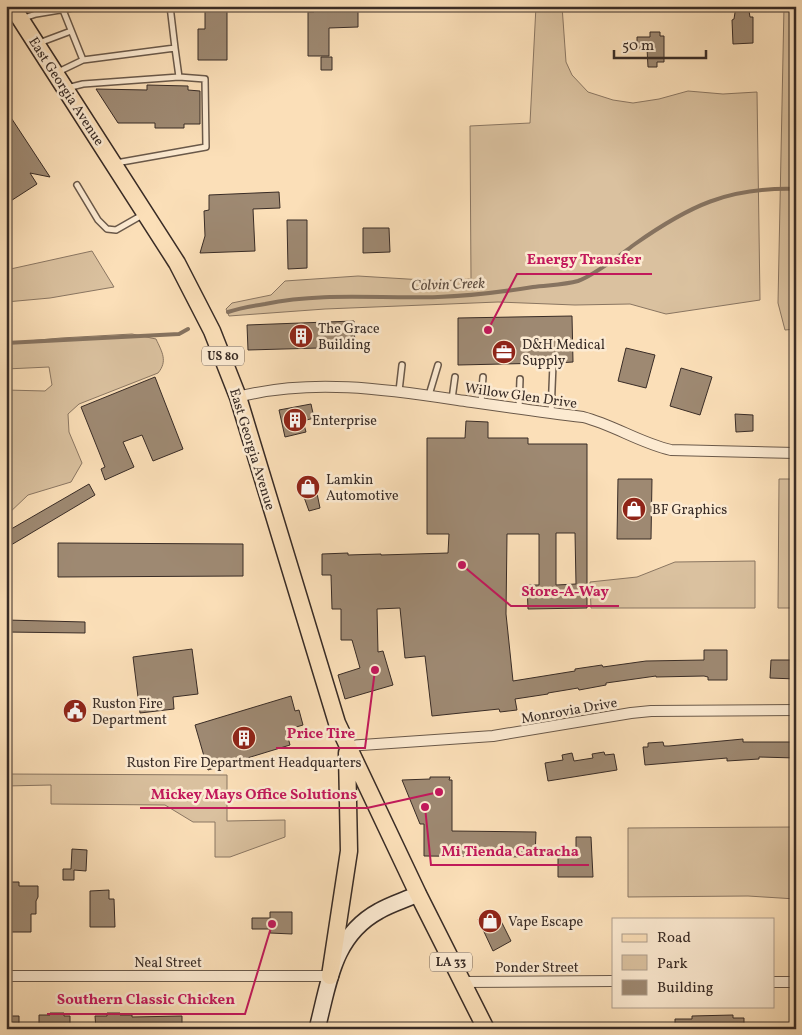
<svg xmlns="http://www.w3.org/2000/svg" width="802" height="1035" font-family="Vollkorn,serif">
<rect width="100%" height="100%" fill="#fbdfb8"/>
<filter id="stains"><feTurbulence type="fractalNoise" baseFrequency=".004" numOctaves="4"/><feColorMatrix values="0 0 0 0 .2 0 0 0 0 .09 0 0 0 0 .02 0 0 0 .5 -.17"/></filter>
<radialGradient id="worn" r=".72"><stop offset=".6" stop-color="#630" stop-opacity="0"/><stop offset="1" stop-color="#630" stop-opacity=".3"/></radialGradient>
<!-- green -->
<path fill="#dac19f" stroke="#8a7662" d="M536,6H562L566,62L572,75L588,92L613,100L633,103L659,99L688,91L723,94L757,92L760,300L666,314L630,304L575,305L498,302L325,309L229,316L226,309L232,303L271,295L285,281L358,276L440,281L471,279L470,126L530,123Z
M784,6H796V329L785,330L778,303Z
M92,251L114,287L50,298L6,302V270Z
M132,334L156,339C162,352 168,361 158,373L79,404L68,414L69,432L82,463L71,482L28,495L6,516V390L45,391L52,385L49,367L6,369V343L61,338Z
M779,479H796V608H778Z
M755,561V608H591L590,582L637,577L675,562Z
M6,774L227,775V821L285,820V837L230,857H215V822H193L165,805L51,804V785L6,786Z
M796,827V899L748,896L628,897V828Z"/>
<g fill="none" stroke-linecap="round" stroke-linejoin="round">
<!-- stream -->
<path stroke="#867360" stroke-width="4" d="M228,312C240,308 252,306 265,304C324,292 379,299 438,297C470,296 501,292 533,287C547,285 564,285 578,281C595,275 620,255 635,244C689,206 728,187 796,189
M6,343L179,334L188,329"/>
</g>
<!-- building -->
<path fill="#9e8972" stroke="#392c26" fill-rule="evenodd" d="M205,6H227V60H198V29H205Z
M736,6H747V11H749L750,17H753V43L733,44L732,20L734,19Z
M358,10V27L329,28V56H308V12H314V11Z
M650,32H660V36H664V62H657V67H648L647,48H637V37H650Z
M321,57H332V70H321Z
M147,85L188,86V90L200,91V124H184V128H155V123H118L96,89L147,90Z
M6,110L50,177L30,173L37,184L6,204Z
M279,192L280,208L253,209L255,251L200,253L205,236L204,211L209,210V195Z
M287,220H307V268L288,269Z
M363,228H389L390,252L363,253Z
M572,316L573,362L557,363L553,360L549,363L458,365V318Z
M354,321L355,347L248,350L247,325Z
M626,348L655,355L646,388L618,381Z
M681,368L712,377L700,415L670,406Z
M155,377L183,449L153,461L142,435L123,442L134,467L105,480L101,469L105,467L81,407Z
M311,404L314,418L303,421L306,432L285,437L279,410Z
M735,414L753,415V431L736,432Z
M466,421L488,422V438H528V444H587V608L528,609L527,585H539V534H507L506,614L513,681L575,671V669L602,665L603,667L646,661L704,660V650H727V680H708V677L704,676L656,677V676L606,683V685L579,690L578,688L548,693V694L515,699L517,710L500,712L499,709L432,716L425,656L405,658L400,608L377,609L378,652L383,651L393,685L345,699L338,675L360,668L352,640H341V609H332L331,575H322V554L348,553V555L381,554V555L448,553L449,534H427V438H465ZM556,533H575L576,584L556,585Z
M314,479L320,508L309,511L299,483Z
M618,479H652L651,539H617Z
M89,484L95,495L6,548V532Z
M58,543L243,544V576L58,577Z
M6,620L85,622V633L6,632Z
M192,649L198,694L173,697L174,709L140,713L133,657Z
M771,660H796V679L770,678Z
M291,696L295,711L299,710L303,725L286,730L290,745L208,770L195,725Z
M743,739V742H796V758L759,757V759L727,761V758L645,765L643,747H648V743L663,742L664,746H669Z
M604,752L605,755L614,754L617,770L548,781L545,763L563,760L562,755L572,753L574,761L593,758L592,754Z
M430,777H450L449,780H452V831L536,832L535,857L424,856V824H420L402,780L430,779Z
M576,837H591L593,877H558V851H576Z
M72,849L87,850L86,871L74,870V880H63V869H71Z
M6,882H19V886H38V897L36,901V914H31V932H6Z
M109,890V899H114L115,927H90V891Z
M496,911L511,941L493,951L478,919Z
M270,912H292V934L270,933L271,929H252V918H270Z
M50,1013H64V1016H70V1029H39V1015H50Z
M107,1013H120V1015H132V1017L182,1016V1029H96L95,1016H107Z
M733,1015V1018H744V1029H675V1019H692V1016Z
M6,1016H19V1029H6Z"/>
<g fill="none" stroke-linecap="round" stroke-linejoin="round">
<!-- service casing -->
<g stroke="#6a594a" stroke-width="8">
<path id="service" d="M63,10L83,60
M24,18L36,14L84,6
M39,43L71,31
M58,72L83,60L175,48L170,6
M67,88L83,84L179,77L175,48
M116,163L206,147L205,79L179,77
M77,185L98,220L107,229L116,230L144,214
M399,391L402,365
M429,395L438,365
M452,399L455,377
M481,403L483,377
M519,408L520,379
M551,413L553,364"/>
</g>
<!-- minor casing -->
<g stroke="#6a594a" stroke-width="12">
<path id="minor" d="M238,397C310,378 386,389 458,400C500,406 541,412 583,417C614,425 640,443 671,450L796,453
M347,746L493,736L631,713L651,711L796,710
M6,976H330
M461,982L613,981
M773,982H796"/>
</g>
<!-- secondary casing -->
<g stroke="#392c26" stroke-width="18">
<path id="secondary" d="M317,1029C329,983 333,936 379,911C391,904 405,900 418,894"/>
</g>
<!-- primary casing -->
<g stroke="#392c26" stroke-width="19">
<path id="primary" d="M12,6L177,263L212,331L238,397L337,723L418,894L486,1029
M330,976L349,851L347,753"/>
</g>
<!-- service -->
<use href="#service" stroke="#fcead1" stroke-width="5"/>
<!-- minor -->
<use href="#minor" stroke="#fcead1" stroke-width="10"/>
<!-- secondary -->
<use href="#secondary" stroke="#fcead1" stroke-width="15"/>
<!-- primary -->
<use href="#primary" stroke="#fbdfb8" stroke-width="16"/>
</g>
<!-- icons -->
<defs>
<g id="building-disc" transform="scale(1.25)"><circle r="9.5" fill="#8f2418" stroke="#fcead1"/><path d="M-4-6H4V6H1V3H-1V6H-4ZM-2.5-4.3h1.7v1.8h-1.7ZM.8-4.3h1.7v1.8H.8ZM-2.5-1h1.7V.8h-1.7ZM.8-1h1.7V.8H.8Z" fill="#fff"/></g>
<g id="office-disc" transform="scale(1.25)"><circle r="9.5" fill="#8f2418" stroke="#fcead1"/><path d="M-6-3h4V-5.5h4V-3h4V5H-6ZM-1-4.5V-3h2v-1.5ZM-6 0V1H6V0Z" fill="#fff"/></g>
<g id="shop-disc" transform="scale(1.25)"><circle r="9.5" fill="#8f2418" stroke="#fcead1"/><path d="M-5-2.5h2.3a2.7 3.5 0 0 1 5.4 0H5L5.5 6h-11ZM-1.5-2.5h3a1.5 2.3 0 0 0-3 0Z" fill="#fff"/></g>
<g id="civic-disc" transform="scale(1.25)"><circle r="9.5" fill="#8f2418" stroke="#fcead1"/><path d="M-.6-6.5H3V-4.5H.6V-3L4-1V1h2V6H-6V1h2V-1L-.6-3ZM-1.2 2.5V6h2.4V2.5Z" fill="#fff"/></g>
</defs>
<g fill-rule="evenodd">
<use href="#building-disc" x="301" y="336"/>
<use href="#office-disc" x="504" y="352"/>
<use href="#building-disc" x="295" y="420"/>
<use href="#shop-disc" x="308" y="487"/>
<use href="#shop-disc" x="634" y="509"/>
<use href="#civic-disc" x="75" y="711"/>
<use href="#building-disc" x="244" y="738"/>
<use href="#shop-disc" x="490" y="921"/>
</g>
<g text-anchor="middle" stroke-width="5" stroke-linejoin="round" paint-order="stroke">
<!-- shield labels -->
<g fill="#fcead1" stroke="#746559" stroke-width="1">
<rect x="202" y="346.5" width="42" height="19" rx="4"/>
<rect x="430" y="952.5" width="42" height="19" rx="4"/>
</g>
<g font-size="12" font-weight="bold" fill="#392c26">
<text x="223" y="360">US 80</text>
<text x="451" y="966">LA 33</text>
</g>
<!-- street labels -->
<g font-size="14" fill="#392c26" stroke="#fcead1">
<text transform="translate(67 91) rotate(57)" y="5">East Georgia Avenue</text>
<text transform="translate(521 395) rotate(8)" y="5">Willow Glen Drive</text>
<text transform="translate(253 449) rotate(73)" y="5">East Georgia Avenue</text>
<text transform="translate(569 710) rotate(-10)" y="5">Monrovia Drive</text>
<text x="168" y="967">Neal Street</text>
<text x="537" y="972">Ponder Street</text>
</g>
<!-- poi labels -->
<g font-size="14" fill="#392c26" stroke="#fcead1" text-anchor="start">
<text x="318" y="333">The Grace<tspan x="318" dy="16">Building</tspan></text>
<text x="522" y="349">D&amp;H Medical<tspan x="522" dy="16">Supply</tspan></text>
<text x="312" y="425">Enterprise</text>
<text x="326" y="484">Lamkin<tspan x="326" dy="16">Automotive</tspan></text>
<text x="652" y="514">BF Graphics</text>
<text x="92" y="708">Ruston Fire<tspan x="92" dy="16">Department</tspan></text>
<text x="244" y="767" text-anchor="middle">Ruston Fire Department Headquarters</text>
<text x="508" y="926">Vape Escape</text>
</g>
<!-- water labels -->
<g font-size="15" font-style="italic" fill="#5f4f43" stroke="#fcead1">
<text transform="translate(448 284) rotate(-2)" y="5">Colvin Creek</text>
</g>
</g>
<!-- callouts -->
<path fill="none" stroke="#c2185b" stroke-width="2" d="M488 330L517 274H652M462 565L511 606H619M375 670L365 748H276M439 792L367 808H140M425 807L431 865H589M272 924L245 1014H47"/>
<g fill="#c2185b" stroke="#fcead1" stroke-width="2">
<circle cx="488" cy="330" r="5"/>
<circle cx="462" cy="565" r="5"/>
<circle cx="375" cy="670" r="5"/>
<circle cx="439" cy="792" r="5"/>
<circle cx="425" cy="807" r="5"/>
<circle cx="272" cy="924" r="5"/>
</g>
<g font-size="15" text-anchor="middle" font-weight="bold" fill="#c2185b" stroke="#fcead1" stroke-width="5" stroke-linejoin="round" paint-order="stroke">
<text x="584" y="264">Energy Transfer</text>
<text x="565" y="596">Store-A-Way</text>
<text x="321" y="738">Price Tire</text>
<text x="254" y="799">Mickey Mays Office Solutions</text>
<text x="510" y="856">Mi Tienda Catracha</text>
<text x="146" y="1004">Southern Classic Chicken</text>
</g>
<!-- margin -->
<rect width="802" height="1035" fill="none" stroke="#fbdfb8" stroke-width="25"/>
<rect x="8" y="8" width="787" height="1020" fill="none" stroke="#392c26" stroke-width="2.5"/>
<rect x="12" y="12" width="777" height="1010" fill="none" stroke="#392c26"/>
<!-- legend -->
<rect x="612" y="918" width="162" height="90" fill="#fcead1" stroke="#ae9e8d"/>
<rect x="622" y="934" width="25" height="8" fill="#fbdfb8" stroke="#ae9e8d"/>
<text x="657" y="942" font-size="15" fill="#392c26">Road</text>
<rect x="622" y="955" width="25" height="15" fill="#dac19f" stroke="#ae9e8d"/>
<text x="657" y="968" font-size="15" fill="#392c26">Park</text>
<rect x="622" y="980" width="25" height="15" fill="#9e8972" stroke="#ae9e8d"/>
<text x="657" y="992" font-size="15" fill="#392c26">Building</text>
<!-- scale -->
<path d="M614 50v8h92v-8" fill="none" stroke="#392c26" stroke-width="2.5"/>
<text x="622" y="50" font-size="15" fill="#392c26" stroke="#fcead1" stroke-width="4" paint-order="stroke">50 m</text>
<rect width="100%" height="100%" filter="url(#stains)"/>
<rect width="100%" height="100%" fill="url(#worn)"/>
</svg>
